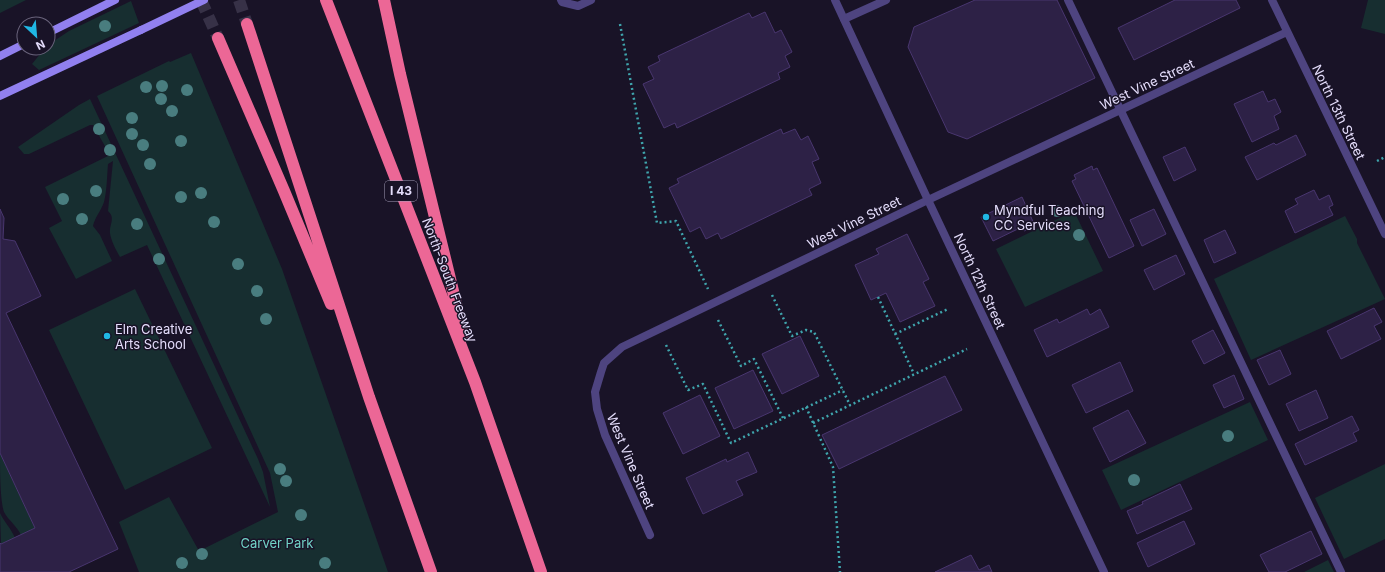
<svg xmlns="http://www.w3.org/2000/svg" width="1385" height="572" font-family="Inter,sans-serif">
<rect width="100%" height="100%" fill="#191327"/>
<!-- green -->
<path fill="#172e30" d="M0,0H26L0,13Z
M1368,0H1385V34L1361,28Z
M131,1L139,23L39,70L32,64L45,48H48V46L51,43L69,31Z
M191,53L282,269L388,572H139L119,522L169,497L199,551L278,512L270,473L97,96L169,61L170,62Z
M90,99L258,459L263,472L270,507L147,245L120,257C116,250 111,241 110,233C109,224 116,218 108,211L113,161L108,164C107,176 107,190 104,202C101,211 95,217 93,226L100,235L112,261L76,279L49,228L62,221L45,187L110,155L93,125H90L29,154H24L18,147L79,105Z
M1074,211L1103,271L1025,307L996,249Z
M1345,216L1357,239V243L1385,299L1251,360L1214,279Z
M135,289L212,448L125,490L49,330Z
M1250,402L1268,440L1121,510L1102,470Z
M0,453L35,528L21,535C17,526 9,521 4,512C0,500 0,468 0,453Z
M1385,464V539L1344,559L1315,498Z
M0,513C4,522 11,528 15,538L1,544Z
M1328,560L1334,572H1304Z"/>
<!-- building -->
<path fill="#2d2146" stroke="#49366f" d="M975,0H1057L1095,78L967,139L948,132L908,47L914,27Z
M1175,0H1236L1240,8L1134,60L1118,28Z
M765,12L775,33L781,30L792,52L785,56L790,67L778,73L780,79L677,128L675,123L664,128L643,84L654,79L648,67L660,61L658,56L749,13L752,18Z
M1263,91L1268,102L1275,99L1281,112L1274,116L1279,129L1252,142L1234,104Z
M781,129L783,134L795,129L801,140L808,136L819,159L812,162L821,183L809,189L812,195L721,239L718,233L706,239L700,227L690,232L669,188L679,183L677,179Z
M1296,135L1306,155L1257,180L1245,157L1274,143L1276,145Z
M1185,147L1196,170L1174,181L1163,157Z
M1092,166L1093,170L1097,168L1134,246L1109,258L1072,181L1076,179L1074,175Z
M1314,190L1319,200L1329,195L1333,205L1329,207L1333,215L1295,233L1285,211L1298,204L1295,199Z
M1022,197L1035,226L1024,231L1022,227L993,241L981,217Z
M0,209L4,218L3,239L15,241L41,296L6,313L118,549L69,572H0V543L1,544L35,528L0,453Z
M1154,209L1166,234L1142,246L1130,220Z
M1225,230L1236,253L1214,263L1204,240Z
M907,234L929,279L923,282L935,306L900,322L886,293L871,300L855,265L879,254L876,249Z
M1176,255L1185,274L1154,290L1144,270Z
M1374,308L1382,322L1374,326L1381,339L1341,359L1327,331Z
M1087,309L1090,315L1100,309L1109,327L1047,357L1034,330L1057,319L1059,323Z
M1213,330L1225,353L1204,364L1192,341Z
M800,336L819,376L782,394L762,354Z
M1280,350L1291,374L1269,385L1257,360Z
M1120,362L1133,391L1086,413L1072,385Z
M753,370L773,411L734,429L715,388Z
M1234,375L1244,399L1224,408L1213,385Z
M945,376L962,410L839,469L822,435Z
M1316,390L1328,418L1299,431L1286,404Z
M700,395L720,436L683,454L663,413Z
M1128,410L1146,443L1110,462L1093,428Z
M1352,416L1359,430L1353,433L1357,441L1305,465L1295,444Z
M748,452L757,472L736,481L743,495L703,514L686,478L726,459L727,462Z
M1180,484L1192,509L1137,534L1127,511L1143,504L1142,502Z
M1184,521L1195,544L1148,567L1137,543Z
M1311,531L1322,554L1285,572H1269L1260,555Z
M971,555L979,570L989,565L992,572H935Z"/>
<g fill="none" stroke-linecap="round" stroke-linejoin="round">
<!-- motorway-tunnel -->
<path stroke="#373147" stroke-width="12" stroke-dasharray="12 6" stroke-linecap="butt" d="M201,0L218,38
M239,0L247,24"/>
<!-- path -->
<path stroke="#3fa5ad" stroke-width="2.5" stroke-dasharray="2 3" stroke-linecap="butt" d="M620,24L657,223L676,221L708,289
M1377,161L1385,157
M772,295L792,336L806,330L814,332L850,405
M878,297L914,374
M718,320L741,366L754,359L783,418
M895,334L948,309
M666,345L688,390L703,384L731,443L843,390
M806,407L833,467L840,572
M813,423L967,349"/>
<!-- service -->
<path stroke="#4e4480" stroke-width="8" d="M561,0L562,2L578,6L591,0
M1068,0L1341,572
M844,19L886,0"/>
<!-- minor -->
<path stroke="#4e4480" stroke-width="8" d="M1272,0L1385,234
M650,535L605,435L597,409L595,392L601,372L604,363L622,347L928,200L1287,32"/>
<!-- tertiary -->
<path stroke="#4e4480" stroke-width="8" d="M835,0L928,200L1104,572"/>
<!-- secondary -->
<path stroke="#9180ef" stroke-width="8" d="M48,33L115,0
M0,56L24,44
M0,96L141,30"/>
<!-- motorway -->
<path stroke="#ec6796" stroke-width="12" d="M326,0L475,382L541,572
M384,0L400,74L464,336
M247,24L369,397L431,572
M218,38L284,191L331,304"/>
<!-- secondary-bridge -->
<path stroke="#9180ef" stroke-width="8" d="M141,30L204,0"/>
</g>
<!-- trees -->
<g fill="#497d7f">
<circle cx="105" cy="26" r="6"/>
<circle cx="162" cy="86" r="6"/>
<circle cx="146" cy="87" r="6"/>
<circle cx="187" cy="90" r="6"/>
<circle cx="161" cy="99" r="6"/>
<circle cx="172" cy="111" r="6"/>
<circle cx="132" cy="118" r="6"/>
<circle cx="99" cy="129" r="6"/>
<circle cx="132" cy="134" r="6"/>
<circle cx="181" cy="141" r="6"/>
<circle cx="143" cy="145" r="6"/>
<circle cx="110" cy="150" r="6"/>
<circle cx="150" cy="164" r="6"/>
<circle cx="96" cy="191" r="6"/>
<circle cx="201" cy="193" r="6"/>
<circle cx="181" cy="197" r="6"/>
<circle cx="63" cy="199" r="6"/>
<circle cx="1057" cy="211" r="6"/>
<circle cx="82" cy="219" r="6"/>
<circle cx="214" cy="222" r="6"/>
<circle cx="137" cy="224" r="6"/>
<circle cx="1079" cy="235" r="6"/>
<circle cx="159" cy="259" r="6"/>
<circle cx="238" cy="264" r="6"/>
<circle cx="257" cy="291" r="6"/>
<circle cx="266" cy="319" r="6"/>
<circle cx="1228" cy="436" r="6"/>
<circle cx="280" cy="469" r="6"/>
<circle cx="1134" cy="480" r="6"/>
<circle cx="286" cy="481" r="6"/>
<circle cx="301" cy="515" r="6"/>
<circle cx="202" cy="554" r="6"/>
<circle cx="182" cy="563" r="6"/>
<circle cx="325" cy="563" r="6"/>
</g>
<!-- markers -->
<g fill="#20b7e4" stroke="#191327" stroke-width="1.5">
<circle cx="986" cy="217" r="4"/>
<circle cx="107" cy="336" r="4"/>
</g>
<g text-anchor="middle" stroke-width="3" stroke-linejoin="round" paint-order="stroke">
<!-- shield labels -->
<rect fill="#191327" stroke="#a7a0bb" stroke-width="1" x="385" y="181" width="32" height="20" rx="3"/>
<g font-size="12" font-weight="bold" fill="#e4ddfb">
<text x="401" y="195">I 43</text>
</g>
<!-- street labels -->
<g font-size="13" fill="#e4ddfb" stroke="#191327">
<text transform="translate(1147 84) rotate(-25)" y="5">West Vine Street</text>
<text transform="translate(1339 112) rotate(64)" y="5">North 13th Street</text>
<text transform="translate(854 222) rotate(-26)" y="5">West Vine Street</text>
<text transform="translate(450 280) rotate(69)" y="5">North-South Freeway</text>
<text transform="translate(980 281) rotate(65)" y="5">North 12th Street</text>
<text transform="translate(631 461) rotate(67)" y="5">West Vine Street</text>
</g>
<!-- poi labels -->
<g font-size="13" fill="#e4ddfb" stroke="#191327" text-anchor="start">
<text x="994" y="215">Myndful Teaching<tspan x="994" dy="15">CC Services</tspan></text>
<text x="115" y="334">Elm Creative<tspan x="115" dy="15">Arts School</tspan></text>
</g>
<!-- park labels -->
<g font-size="13" fill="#71d3c7" stroke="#191327">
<text x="277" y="548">Carver Park</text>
</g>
</g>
<!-- north arrow -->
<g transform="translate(36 36) rotate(154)"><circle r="19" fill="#191327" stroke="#6a647c"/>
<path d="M0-3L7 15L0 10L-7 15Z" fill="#20b7e4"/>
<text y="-6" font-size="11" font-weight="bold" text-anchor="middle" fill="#e4ddfb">N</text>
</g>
</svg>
